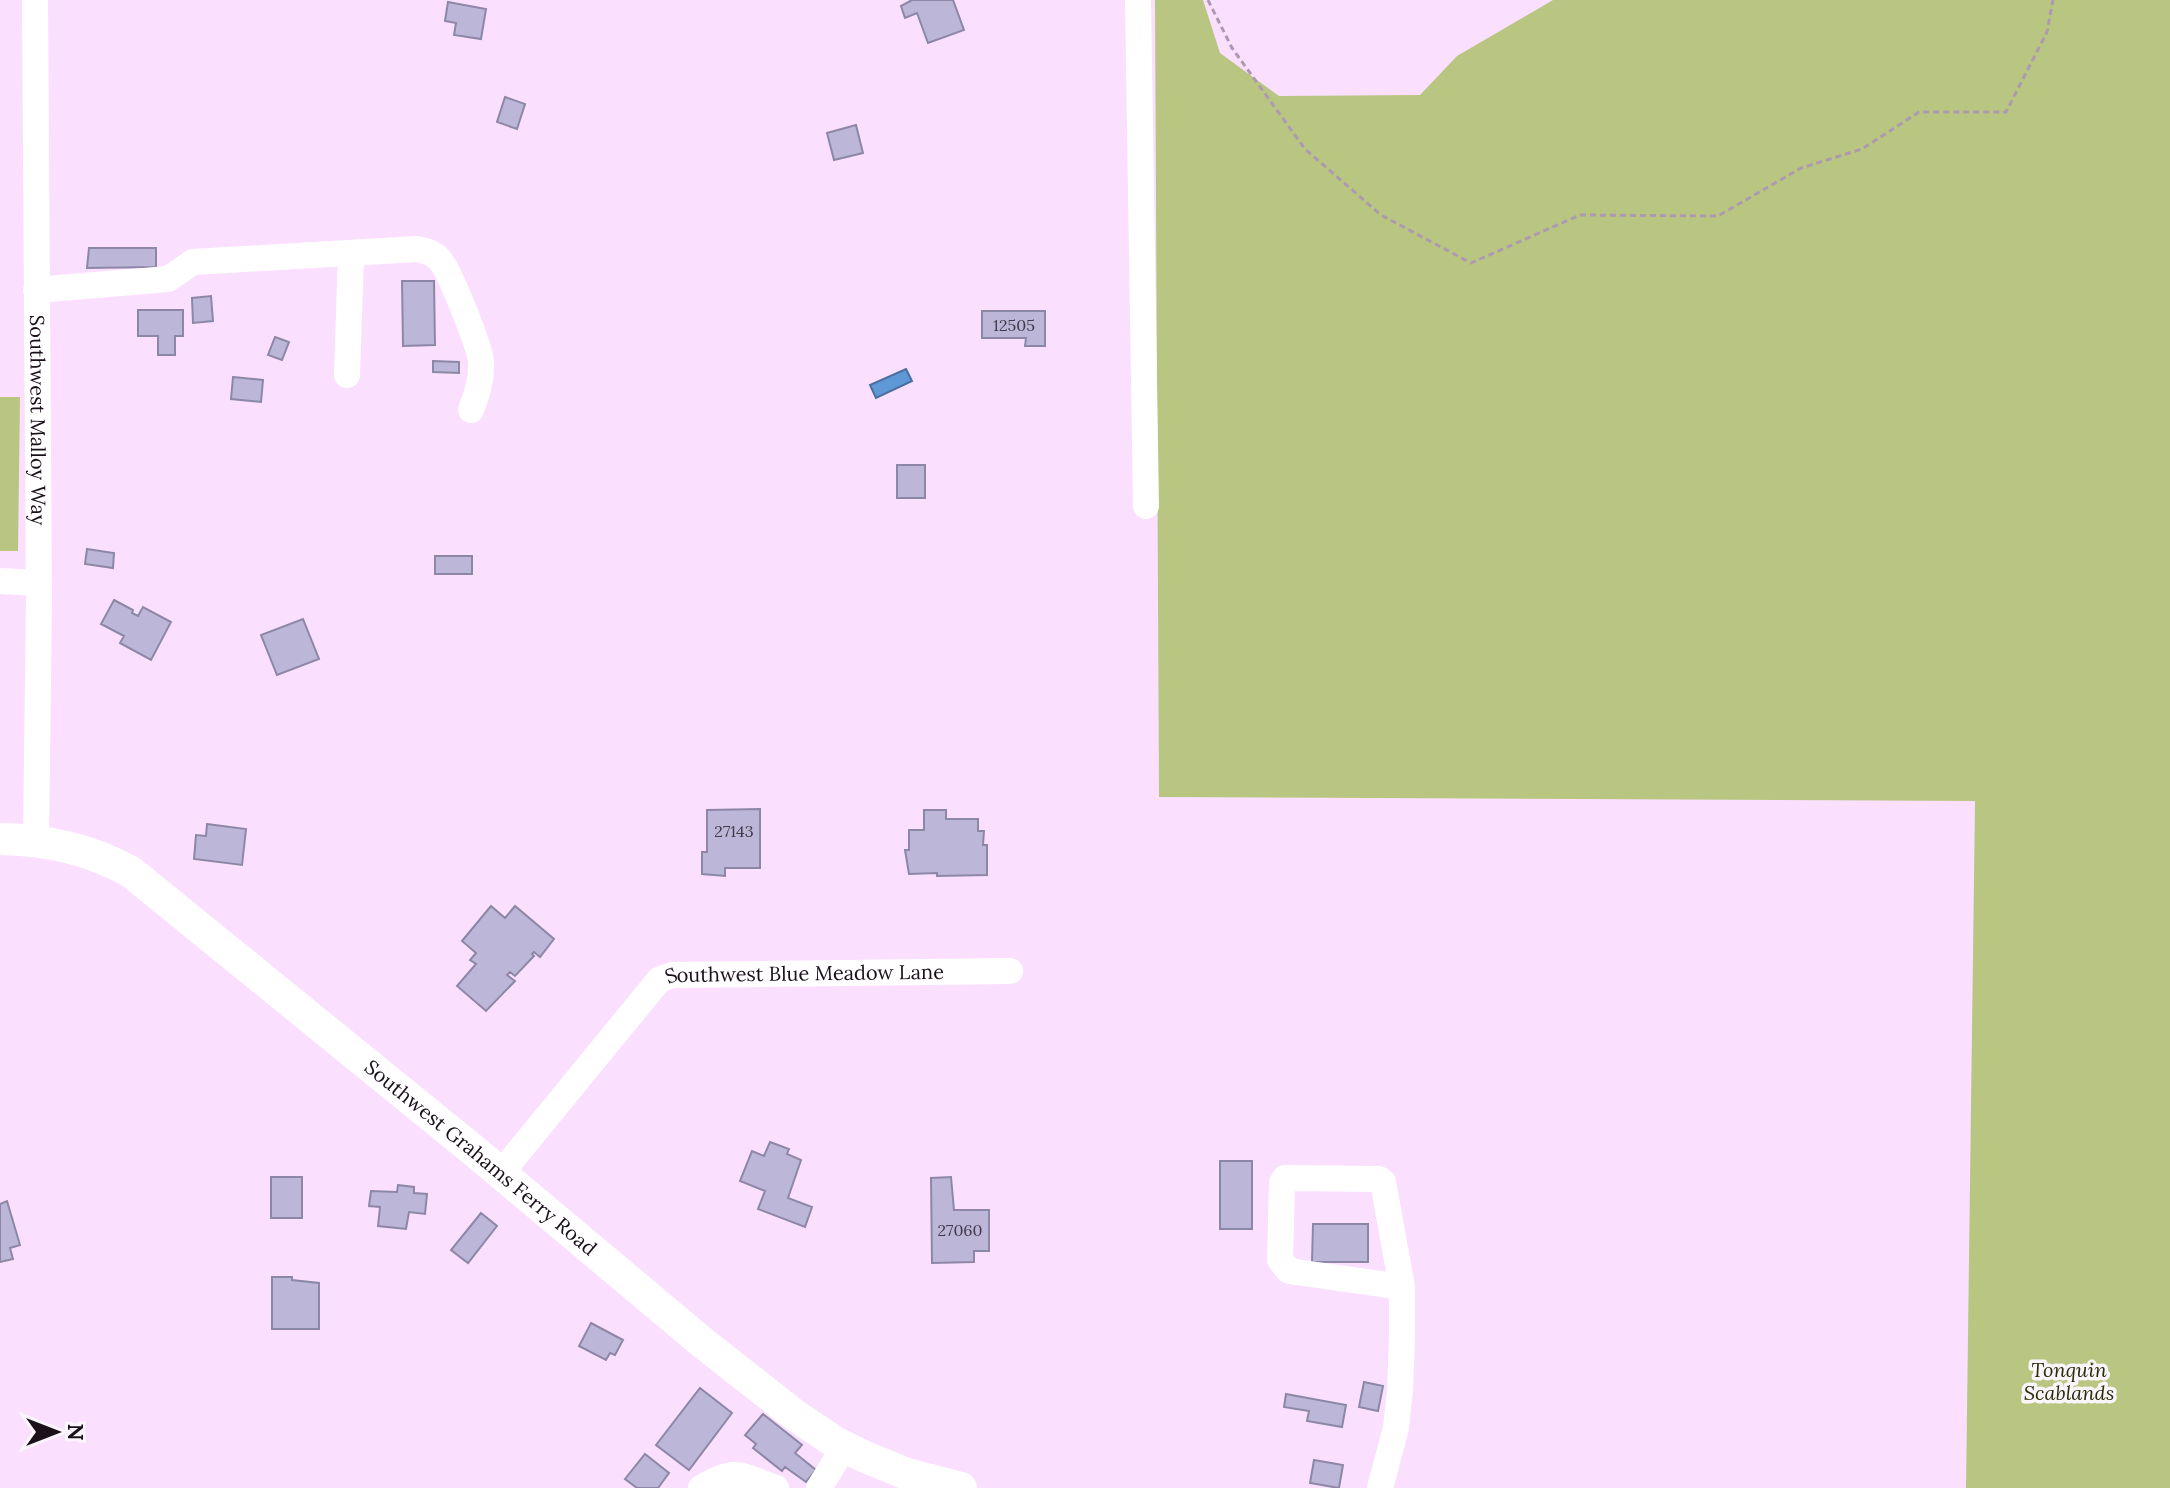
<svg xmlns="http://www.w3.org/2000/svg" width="2170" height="1488" font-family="Lora,serif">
<rect width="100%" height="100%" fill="#fae0fe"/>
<!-- green -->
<path fill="#b8c681" d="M1155,0H1203L1220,53L1279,96L1420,95L1457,56L1553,0H2170V1488H1966L1975,801L1159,797Z
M0,397H20L18,551H0Z"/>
<!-- water -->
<path fill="#5f98d7" stroke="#4a6f9e" stroke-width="2" d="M906,369L912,381L876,398L870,385Z"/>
<!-- building -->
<path fill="#bcb6d8" stroke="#8d87a7" stroke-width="2" d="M912,0H953L964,30L928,43L917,13L905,18L901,6Z
M448,2L486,9L481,39L454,35L456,23L445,21Z
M505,97L525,104L517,129L497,122Z
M856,125L863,153L834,160L827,133Z
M89,248H156V267L87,268Z
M402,281H434L435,345L403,346Z
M211,296L213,321L193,323L192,298Z
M138,310H183V336H175V355H158V336H138Z
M982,311H1045V346H1025L1026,338H982Z
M275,337L289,342L282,360L268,355Z
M433,361L459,362V373L433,372Z
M233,377L263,380L261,402L231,399Z
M897,465H925V498H897Z
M87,549L114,553L113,568L85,564Z
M435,556H472V574H435Z
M114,600L133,610L132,613L138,616L143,607L171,622L151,660L120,643L124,636L101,624Z
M303,619L319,659L277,675L261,635Z
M760,809V868H725V876L702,874V852H707V810Z
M924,810H946V819H978V831H984L983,845H987V875L937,876V873L909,874L905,850H909V830H924Z
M207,824L246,829L242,865L194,859L196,835L206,836Z
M491,906L505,918L515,906L554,939L540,957L534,952L532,954L534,956L515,976L510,972L507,975L515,981L486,1011L457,986L476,964L470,960L476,953L462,941Z
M770,1142L789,1149L787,1154L801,1160L788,1198L812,1207L805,1227L758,1209L765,1191L740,1181L752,1151L764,1156Z
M1220,1161H1252V1229H1220Z
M271,1177H302V1218H271Z
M951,1177L954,1210H989V1251H974V1262L932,1263L931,1178Z
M398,1185L414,1187V1193L427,1194L425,1214L409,1212L406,1229L378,1226L380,1207L369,1206L371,1191L397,1192Z
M7,1201L20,1245L10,1248L13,1259L0,1262V1204Z
M481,1213L497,1226L468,1263L451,1250Z
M1313,1224H1368V1262H1312Z
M272,1277H292V1280L319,1283V1329H272Z
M591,1323L623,1340L615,1355L610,1353L606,1360L579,1346Z
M1364,1382L1383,1386L1378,1411L1359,1407Z
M700,1388L732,1413L689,1470L656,1445Z
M1286,1394L1346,1405L1342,1427L1307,1421L1309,1411L1284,1407Z
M763,1414L802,1445L795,1453L816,1470L806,1482L785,1467L782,1471L753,1448L756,1444L745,1435Z
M645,1454L669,1473L658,1488H637L625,1479Z
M1314,1460L1343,1465L1339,1488L1310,1483Z"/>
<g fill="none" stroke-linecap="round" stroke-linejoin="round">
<!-- path -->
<path stroke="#ad99b0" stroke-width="3" stroke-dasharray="6 4" stroke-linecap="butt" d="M1208,0L1232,48L1305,149L1381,215L1471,263L1580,215L1718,216L1801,168L1862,149L1919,112H2006L2047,32L2053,0"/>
<!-- minor -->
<g stroke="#fff" stroke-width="26">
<path id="s1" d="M35,0L39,599L36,841"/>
<path d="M1138,0L1146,506"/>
<path d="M36,290L168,279L193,262L417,249C425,251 433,252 439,259C449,269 480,347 481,362C482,379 477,394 471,410"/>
<path d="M347,375L351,255"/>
<path d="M0,581L38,583"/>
<path id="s2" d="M501,1173L659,980L672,975L1010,971"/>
<path d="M701,1488C736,1467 740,1475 776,1488"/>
<path d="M819,1488L844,1447"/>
<path d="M1380,1488L1396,1428L1400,1390L1402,1336V1287L1383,1182L1379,1179L1285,1178L1282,1183L1280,1260L1289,1271L1402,1287"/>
</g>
<!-- major -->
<path stroke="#fff" stroke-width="32" id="s3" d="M0,839C48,840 89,849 131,872L473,1150L703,1343L796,1416L835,1442L863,1456L907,1474L961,1488"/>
</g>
<g text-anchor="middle" stroke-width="7" stroke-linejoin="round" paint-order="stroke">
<!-- number labels -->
<g font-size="16" fill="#423a4a">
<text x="1014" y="331">12505</text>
<text x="734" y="837">27143</text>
<text x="960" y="1236">27060</text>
</g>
<!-- street labels -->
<g font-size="20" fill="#19101a" stroke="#faf5fb">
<text dy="7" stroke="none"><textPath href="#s1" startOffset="420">Southwest Malloy Way</textPath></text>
<text dy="7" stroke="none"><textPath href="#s2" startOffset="396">Southwest Blue Meadow Lane</textPath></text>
<text dy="7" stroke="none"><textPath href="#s3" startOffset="588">Southwest Grahams Ferry Road</textPath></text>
</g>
<!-- park labels -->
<g font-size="20" font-style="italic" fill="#282d08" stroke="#faf5fb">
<text x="2069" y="1377">Tonquin<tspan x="2069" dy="23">Scablands</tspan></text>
</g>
</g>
<!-- north arrow -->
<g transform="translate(56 1432) rotate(90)" stroke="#faf5fb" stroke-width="6" paint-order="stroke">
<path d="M0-6L14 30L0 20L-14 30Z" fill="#19101a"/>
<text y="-12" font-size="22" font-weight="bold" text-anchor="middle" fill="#19101a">N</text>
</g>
</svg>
